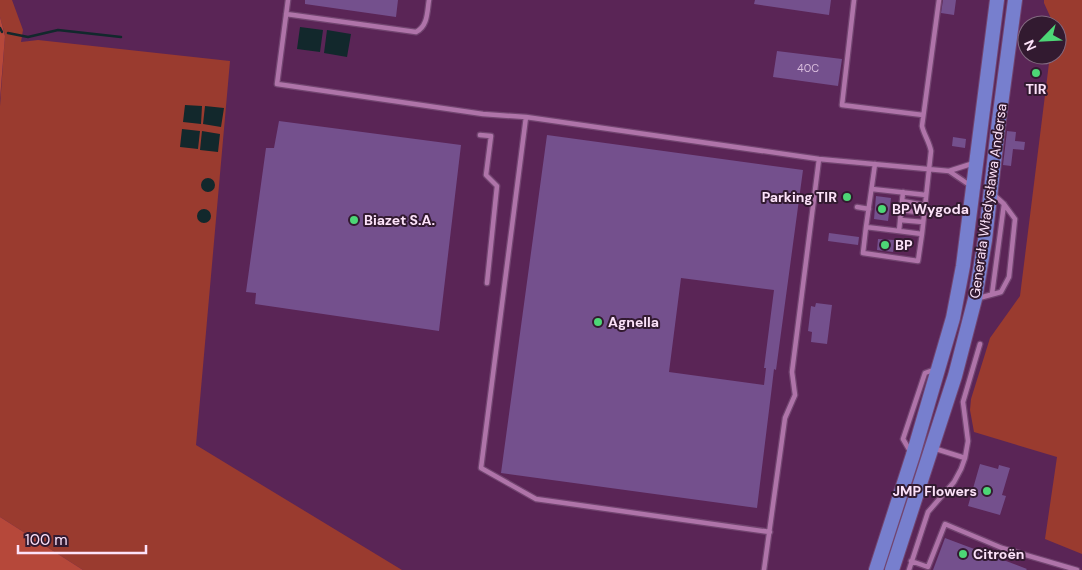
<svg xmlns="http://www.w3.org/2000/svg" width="1082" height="570" font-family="'DM Sans',sans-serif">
<rect width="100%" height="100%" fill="#5a2556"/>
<!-- green -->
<path fill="#9a3b2f" d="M0,0H12L23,30L21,42L38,40L230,61L196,445L402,570H83L0,517V106L5,35L0,17Z
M1044,0H1082V554L1045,539L1057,457L974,432L970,410L971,399L990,338L1020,296L1050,55H1057V25H1054L1044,3Z"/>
<!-- forest -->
<path fill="#b6483a" d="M0,17L5,36L0,99Z
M0,517L83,570H0Z"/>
<!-- water -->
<path fill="#12282c" d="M300,27L323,30L320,52L297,49Z
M327,30L351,34L347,57L324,53Z
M185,105L202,106L201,124L183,122Z
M205,106L224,108L221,127L203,124Z
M182,129L200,131L198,149L180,147Z
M202,131L220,134L218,152L200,150Z
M201 185a7 7 0 1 1 14 0a7 7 0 1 1-14 0Z
M197 216a7 7 0 1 1 14 0a7 7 0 1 1-14 0Z"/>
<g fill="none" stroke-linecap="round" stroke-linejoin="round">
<!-- stream -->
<path stroke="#12282c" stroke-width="2.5" d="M0,28L2,32
M8,33L28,37L58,30L121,37"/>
</g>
<!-- building -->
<path fill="#74508d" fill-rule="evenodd" d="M305,0H398L396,17L305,4Z
M755,0H831L829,15L754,4Z
M943,0H956L954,15L941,13Z
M777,51L842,59L838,86L773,77Z
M279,121L461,145L439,331L255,304L256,293L246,292L266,148H274Z
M1007,131L1016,132L1015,141L1025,142L1024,150L1013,149L1011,166L1003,165Z
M547,135L803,170L776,370L774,369L772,386L757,508L501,473ZM681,278L774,290L764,368H766L764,385L669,372Z
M953,137L966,139L965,148L952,146Z
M876,196L891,198L888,221L874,219Z
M829,233L859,237L858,245L828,241Z
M878,239L894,240L893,252L877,250Z
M816,303L832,305L827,344L811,342L812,332L808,331L811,306L815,307Z
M980,464L998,469L999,465L1010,468L1002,495L1006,496L1000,515L968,506Z
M945,538L1027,569L1026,570H933Z"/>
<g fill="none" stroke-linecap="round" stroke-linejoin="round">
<!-- service casing -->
<g stroke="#724570" stroke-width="7">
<path id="service" d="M288,0L277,84L483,114L526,117L819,159L949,171L974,163
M854,0L842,105L923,115
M286,14L416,32C428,26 427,12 429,0
M526,117L481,468L536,499L770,532
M480,135L491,136L486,175L497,186L487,283
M949,171L971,186
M872,189L926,195
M903,192L899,231L922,234L931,151C929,141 924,135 922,126L939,0
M902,201L925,205
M857,207L869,209
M901,210L924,213
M900,220L923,222
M866,227L875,164
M899,231L866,227L863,253L918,261L922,234
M992,294L1004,204
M979,298L1001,292L1009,277L1015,219L1004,204L993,194
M933,448L965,458
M910,451L903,439L925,373L936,369
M911,561L928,567L945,524L1002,548L1077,570
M764,570L785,418L795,395L792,372L819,159
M909,570L928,512L954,482L961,469L965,458L968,441L963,402L980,344"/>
</g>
<!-- trunk casing -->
<g stroke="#724570" stroke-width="16">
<path id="trunk" d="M876,570L913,455L953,318L963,266L997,0
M892,570L955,376L975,299L985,240L999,120L1015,0"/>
</g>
<!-- service -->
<use href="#service" stroke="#af74a9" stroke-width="4.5"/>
<!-- trunk -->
<use href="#trunk" stroke="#777fce" stroke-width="14"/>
</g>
<!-- markers -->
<g fill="#4dd676" stroke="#321a30" stroke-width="2">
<circle cx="1036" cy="73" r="5"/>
<circle cx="847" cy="197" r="5"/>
<circle cx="882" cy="209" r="5"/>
<circle cx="354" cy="220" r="5"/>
<circle cx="885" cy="245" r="5"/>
<circle cx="598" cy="322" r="5"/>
<circle cx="987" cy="491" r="5"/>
<circle cx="963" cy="554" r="5"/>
</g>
<g text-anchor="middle" stroke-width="4" stroke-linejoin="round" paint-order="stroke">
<!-- number labels -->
<g font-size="11" fill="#dabede">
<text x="808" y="72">40C</text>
</g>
<!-- poi labels -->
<g font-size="14" font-weight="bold" fill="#fce2f9" stroke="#321a30" text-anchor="start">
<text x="1036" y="94" text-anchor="middle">TIR</text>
<text x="837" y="202" text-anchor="end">Parking TIR</text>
<text x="892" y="214">BP Wygoda</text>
<text x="364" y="225">Biazet S.A.</text>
<text x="895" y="250">BP</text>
<text x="608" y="327">Agnella</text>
<text x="977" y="496" text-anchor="end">JMP Flowers</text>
<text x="973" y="559">Citroën</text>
</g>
<!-- street labels -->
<g font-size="14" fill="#fce2f9" stroke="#321a30">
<text transform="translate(988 201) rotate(-82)" y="5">Generała Władysława Andersa</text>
</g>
</g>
<!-- north arrow -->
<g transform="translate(1042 40) rotate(246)"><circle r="24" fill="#321a30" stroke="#836a80"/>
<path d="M0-4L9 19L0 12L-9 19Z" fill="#4dd676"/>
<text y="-8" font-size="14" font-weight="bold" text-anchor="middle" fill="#fce2f9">N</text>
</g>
<!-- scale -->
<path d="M18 545v8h128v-8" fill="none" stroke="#fce2f9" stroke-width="2.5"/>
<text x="25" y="545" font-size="15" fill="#fce2f9" stroke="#321a30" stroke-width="4" paint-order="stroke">100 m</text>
</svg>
